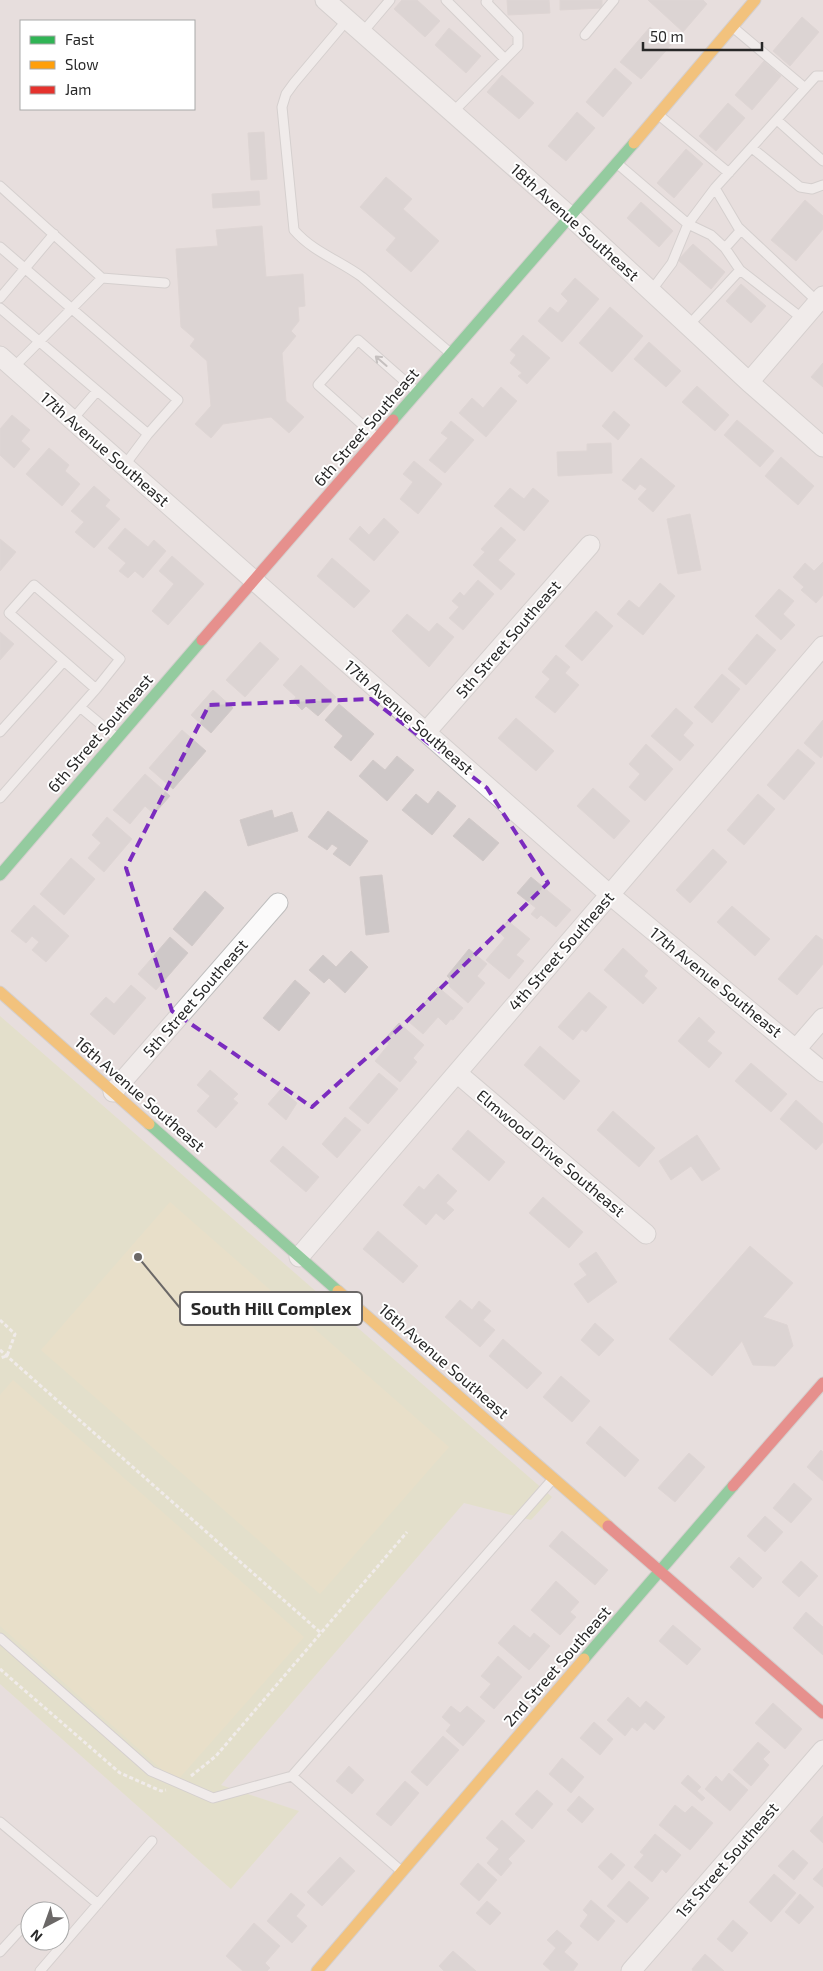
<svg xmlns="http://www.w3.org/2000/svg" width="823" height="1971" font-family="'Exo 2',sans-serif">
<rect width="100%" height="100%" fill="#e7dedd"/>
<!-- green -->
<path fill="#dee1b5" d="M0,1016L552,1497L531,1520L464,1503L221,1785L299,1811L231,1889L0,1684Z"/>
<!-- pitch -->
<path fill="#e9e1b2" d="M170,1202L449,1447L320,1594L41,1350Z
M13,1380L304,1637L176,1782L0,1626V1395Z"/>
<!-- building -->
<path fill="#cec8c8" stroke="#d2cac9" d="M402,0H417L440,21L425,37L394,9Z
M507,0H549L550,13L508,15Z
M560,0H602V8L560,10Z
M648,0H703L707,4L683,32Z
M802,17L819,32L790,66L773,51Z
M650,27L671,45L641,79L620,62Z
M449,28L481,56L466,73L435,45Z
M764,61L781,76L752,110L735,95Z
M615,68L632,83L603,117L586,102Z
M502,75L534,103L519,119L487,92Z
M728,103L745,118L716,151L699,136Z
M577,112L595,128L566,161L548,146Z
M264,132L267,179L251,180L248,133Z
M686,149L703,164L674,198L657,183Z
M386,177L412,199L403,209L439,241L411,272L386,250L396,238L360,207Z
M259,191L260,205L213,208L212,194Z
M805,200L823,216V229L796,261L771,240Z
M641,202L673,231L659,247L627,218Z
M262,226L266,277L303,274L305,306L298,307L299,321L291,331L296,336L282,353L286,401L304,417L289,433L271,417L223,424L211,438L195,424L211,406L207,361L190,346L195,339L181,327L176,249L218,246L216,230Z
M693,244L725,272L711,289L678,260Z
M575,278L599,299L562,342L538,321L550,307L558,313L568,301L561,294Z
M741,284L766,306L751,323L726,301Z
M610,307L643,336L612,372L579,343Z
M523,335L550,358L527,384L518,376L522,373L510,363L516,355L510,350Z
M649,342L681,371L666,387L634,359Z
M823,363V387L811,377Z
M697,386L729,415L715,431L682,402Z
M501,387L517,401L486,437L459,413L472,398L483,408Z
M614,411L630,425L618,440L602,426Z
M12,415L30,430L21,441L30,449L14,468L0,455V429Z
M737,420L774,451L760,467L724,435Z
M451,421L474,440L445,473L429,460L448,438L441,433Z
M611,443L612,473L558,476L557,452L587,451V444Z
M49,448L69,465L65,471L80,484L62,506L26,474Z
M781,457L814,486L798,505L765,476Z
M641,458L675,486L653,512L638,499L647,489L640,484L635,490L622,480Z
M414,461L442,484L418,514L400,499L413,482L403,474Z
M94,486L110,500L105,506L120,519L94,548L75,532L84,522L71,511Z
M510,488L524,499L533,488L549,501L524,531L494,506Z
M690,514L701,570L678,574L667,519Z
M384,518L399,532L374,561L349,539L360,526L369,535Z
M501,527L516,540L498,560L515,574L501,590L473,565L485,552L481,549Z
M125,528L148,547L154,540L166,551L143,578L135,571L128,578L119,571L126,563L108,548Z
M0,539L16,552L0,571Z
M172,556L204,584L168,625L152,611L174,584L159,571Z
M332,558L370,591L354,608L317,576Z
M823,562V595L816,603L801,590L804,587L793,577L805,563L814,571Z
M478,580L494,594L463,630L449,618L459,607L452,601L460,592L464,596Z
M660,583L675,596L643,635L617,614L629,600L639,608Z
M779,589L794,601L783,614L795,625L781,640L755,616Z
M596,611L613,626L582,661L565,646Z
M407,614L429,632L437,623L454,637L429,667L392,631Z
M0,632L14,644L0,660Z
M757,634L776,650L746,685L728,669Z
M260,642L279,659L245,697L226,680Z
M556,655L570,667L565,673L579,685L555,713L535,697L550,679L542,672Z
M301,665L336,697L318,716L306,706L302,710L293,701L296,697L283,685Z
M722,674L740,689L712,723L694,707Z
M213,690L233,708L211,733L191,715Z
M339,704L374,734L351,761L334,747L343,736L325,720Z
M676,708L693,723L683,735L694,745L680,761L651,736Z
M516,718L554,751L536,771L498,738Z
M823,720V755L821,758L804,743Z
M182,730L206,751L173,789L149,768Z
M646,744L673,769L645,801L629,787L640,774L629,764Z
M798,749L815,763L784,800L767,785Z
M397,756L414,770L387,801L359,776L373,760L385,770Z
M145,774L170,796L154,814L145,806L130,824L113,810Z
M593,788L630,821L614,839L577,806Z
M438,791L456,806L432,835L402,810L416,794L428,804Z
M758,794L775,809L744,845L727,830Z
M272,810L274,818L292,812L298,831L248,846L240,820Z
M328,811L368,841L350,866L333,854L338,848L332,844L327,850L308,837Z
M107,817L132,839L104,872L88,858L101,843L92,835Z
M469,818L499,843L483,861L453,836Z
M713,849L727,862L690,903L676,890Z
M71,858L95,879L64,915L40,894Z
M382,875L389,932L366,935L360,877Z
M531,877L571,910L556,927L541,915L537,919L531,914L536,908L517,893Z
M205,891L224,908L192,946L173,929Z
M34,905L69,936L46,962L32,950L39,942L32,936L26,943L11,931Z
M732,906L770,939L755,956L717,922Z
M508,921L530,939L516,955L524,961L509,979L486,960L505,938L499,932Z
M816,935L823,940V964L797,995L778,979Z
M170,937L188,953L156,990L138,974Z
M623,948L648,971L644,976L657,988L643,1004L604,970Z
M469,949L487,964L477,976L485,983L468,1003L449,986L450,985L447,982L450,979L447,976Z
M351,951L368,967L345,993L329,978L324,983L309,970L323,955L336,967Z
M295,980L310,993L279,1031L263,1018Z
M131,985L146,998L114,1035L90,1014L106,997L114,1004Z
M438,987L463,1008L453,1020L451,1019L446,1025L438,1017L423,1034L409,1022Z
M589,992L607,1007L586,1032L582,1029L573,1040L558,1027Z
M699,1017L715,1032L707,1041L722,1053L709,1068L678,1041Z
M399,1023L424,1045L413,1058L417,1062L400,1082L375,1061L389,1044L384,1040Z
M540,1046L580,1081L564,1100L524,1065Z
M751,1063L787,1094L771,1112L735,1081Z
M210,1070L238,1094L233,1099L238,1103L216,1128L197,1111L210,1096L197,1085Z
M379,1073L398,1089L368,1124L349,1108Z
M281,1089L297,1103L286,1120L268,1104Z
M796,1100L823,1124V1142L816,1150L780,1119Z
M613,1111L655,1148L639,1167L597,1130Z
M345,1117L361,1130L337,1158L322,1144Z
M468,1130L505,1162L489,1181L452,1149Z
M697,1135L720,1169L702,1181L691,1166L671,1180L659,1161Z
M283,1146L319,1177L306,1192L270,1161Z
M438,1174L457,1191L446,1203L454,1210L444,1220L436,1213L426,1225L403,1205L419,1186L424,1190Z
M543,1197L583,1232L569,1248L529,1213Z
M378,1231L418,1266L403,1283L363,1249Z
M750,1246L793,1283L763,1317L787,1325L793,1346L775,1366L753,1365L742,1341L712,1376L669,1339Z
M596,1252L617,1282L588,1303L574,1284L587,1275L579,1264Z
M460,1300L472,1310L479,1301L491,1311L483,1320L495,1330L480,1347L445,1317Z
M595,1323L614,1340L599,1356L581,1340Z
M503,1339L542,1373L527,1389L489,1356Z
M561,1376L590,1401L572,1422L543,1397Z
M600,1426L639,1460L625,1477L586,1443Z
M821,1450L823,1452V1481L807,1467Z
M689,1453L705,1467L675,1502L658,1488Z
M794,1483L812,1499L791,1523L773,1508Z
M765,1516L783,1532L765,1552L747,1536Z
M562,1531L608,1570L595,1585L549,1546Z
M739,1557L762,1578L753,1588L730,1567Z
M801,1561L818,1576L799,1597L782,1582Z
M556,1581L579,1602L570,1612L576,1617L560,1635L531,1610Z
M806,1612L823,1627V1655L793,1628Z
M514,1625L530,1638L534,1633L550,1646L529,1670L498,1643Z
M673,1625L701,1649L687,1665L659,1641Z
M498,1656L522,1677L494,1709L480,1697L491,1684L481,1676Z
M628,1697L640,1708L646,1701L665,1717L654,1730L645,1722L637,1731L632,1727L625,1736L607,1720Z
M773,1703L802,1729L785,1749L755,1723Z
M451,1706L460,1713L467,1706L485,1721L463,1746L446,1731L451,1725L442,1717Z
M594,1722L613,1739L600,1755L580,1738Z
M443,1736L459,1750L427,1786L411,1772Z
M758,1742L770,1752L763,1759L769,1765L751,1786L733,1770Z
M562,1758L584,1777L571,1793L549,1774Z
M349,1766L364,1780L352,1794L336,1781Z
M729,1773L748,1790L730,1811L705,1789L716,1776L722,1782Z
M688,1775L701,1787L697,1791L705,1798L702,1801L681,1783Z
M405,1781L419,1793L391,1826L376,1814Z
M537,1790L553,1804L532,1829L515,1814Z
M579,1796L594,1809L582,1823L567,1810Z
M675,1805L685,1813L692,1806L713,1823L690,1850L659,1825Z
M823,1816V1843L810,1831Z
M502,1820L525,1841L508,1859L512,1863L501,1876L487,1863L499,1849L486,1838Z
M655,1834L681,1855L666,1873L662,1869L652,1882L634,1867L644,1855L640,1852Z
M793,1850L808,1863L794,1880L778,1866Z
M611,1853L625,1865L612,1880L598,1867Z
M340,1857L355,1871L322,1906L307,1892Z
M478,1863L497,1880L479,1901L460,1884Z
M823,1868V1887L813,1879Z
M774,1874L796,1893L771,1922L749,1902Z
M629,1881L649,1898L627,1923L607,1906Z
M291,1893L305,1905L296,1916L307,1926L292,1943L267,1921Z
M800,1894L814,1907L799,1924L785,1912Z
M591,1900L615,1921L598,1941L580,1926L588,1915L583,1910Z
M487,1901L501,1913L490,1925L476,1913Z
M733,1920L748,1933L732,1952L717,1939Z
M254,1923L280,1946L265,1963L270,1968L267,1971H243L226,1956Z
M557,1930L572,1943L564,1952L578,1964L573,1971H551L543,1964L556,1948L547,1940Z
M453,1951L476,1971H444L439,1966Z
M705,1954L724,1971H693L692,1969Z"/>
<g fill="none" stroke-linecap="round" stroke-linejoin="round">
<!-- lane casing -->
<g stroke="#bebdbd" stroke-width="11">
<path id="lane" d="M446,0L505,59
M347,20L294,83L286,94L282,107L294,230C313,252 339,260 362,277L449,352
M735,29L805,88
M362,33L390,0
M585,35L614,0
M453,112L518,46V35L486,2L488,0
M660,116L729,173
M777,120L823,161
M752,148L800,187L812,189L823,185
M619,165L688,224L711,235L725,248
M0,186L102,278
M715,188L816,76H823
M0,247L178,400L148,434L124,466
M740,270L725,248L741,230
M651,291L672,263L688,224L715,188L738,227L818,302
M0,298L54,234
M0,308L148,434
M688,326L740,270L803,319
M13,368L102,278L165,283
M72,420L97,391
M376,437L318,385L358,340L416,391
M34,585L120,659L96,689L9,613Z
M80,707L96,689
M0,732L64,661
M0,798L80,707L116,737
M0,1638L151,1771L213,1798L292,1776
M0,1822L98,1904
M400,1870L292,1776L552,1480
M0,1952L21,1929
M40,1971L152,1841"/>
</g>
<!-- street casing -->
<g stroke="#bebdbd" stroke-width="21">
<path id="street" d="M325,0L571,217L749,382L823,447
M0,356L609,894L823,1072
M749,382L823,296
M426,732L590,545
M797,1048L823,1018
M457,1073L646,1234
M113,1092L278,903
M299,1257L823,646
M631,1971L823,1750"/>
</g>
<!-- fast casing -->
<g stroke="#bebdbd" stroke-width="13">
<path id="fast" d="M393,420L634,143
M0,875L202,640
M149,1124L338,1291
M584,1659L733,1486"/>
</g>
<!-- slow casing -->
<g stroke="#bebdbd" stroke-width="13">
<path id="slow" d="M634,143L755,0
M0,992L149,1124
M338,1291L608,1526
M317,1971L584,1659"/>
</g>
<!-- jam casing -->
<g stroke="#bebdbd" stroke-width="13">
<path id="jam" d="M202,640L393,420
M733,1486L823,1383
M608,1526L823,1713"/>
</g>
<!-- path -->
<path stroke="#fbfafa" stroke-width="3" stroke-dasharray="4 2.5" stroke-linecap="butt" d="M0,1320L15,1334L7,1356L0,1358
M0,1350L321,1633
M0,1669L120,1773L161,1791L166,1790
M191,1776L216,1756L407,1532"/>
<!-- lane -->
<use href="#lane" stroke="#fbfafa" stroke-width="9"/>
<!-- street -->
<use href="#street" stroke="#fbfafa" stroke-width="19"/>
<!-- fast -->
<use href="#fast" stroke="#30b455" stroke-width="11"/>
<!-- slow -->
<use href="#slow" stroke="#ff9f0a" stroke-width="11"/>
<!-- jam -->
<use href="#jam" stroke="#e5322d" stroke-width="11"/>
</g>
<!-- one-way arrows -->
<defs><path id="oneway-shaft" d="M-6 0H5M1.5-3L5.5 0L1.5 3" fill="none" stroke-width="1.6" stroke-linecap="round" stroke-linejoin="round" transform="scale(1.25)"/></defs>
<use stroke="#9c9c9c" href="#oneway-shaft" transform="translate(381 361) rotate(-139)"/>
<!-- marked area -->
<path d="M0 0H823V1971H0ZM371,699L487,788L548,883L404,1024L312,1107L172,1011L126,868L209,705Z" fill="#e7dedd" fill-opacity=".55" fill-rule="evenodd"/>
<path fill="none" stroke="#7b2cbf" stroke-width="4" stroke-dasharray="10 6" stroke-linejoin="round" d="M371,699L487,788L548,883L404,1024L312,1107L172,1011L126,868L209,705Z"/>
<g text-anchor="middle" stroke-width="4" stroke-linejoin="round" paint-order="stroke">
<!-- street labels -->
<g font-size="16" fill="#282828" stroke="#fff">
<text transform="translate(575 222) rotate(42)" y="6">18th Avenue Southeast</text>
<text transform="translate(366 427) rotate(-49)" y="6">6th Street Southeast</text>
<text transform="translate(105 449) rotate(41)" y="6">17th Avenue Southeast</text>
<text transform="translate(508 639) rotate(-49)" y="6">5th Street Southeast</text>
<text transform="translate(409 717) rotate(41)" y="6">17th Avenue Southeast</text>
<text transform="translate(100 733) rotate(-49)" y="6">6th Street Southeast</text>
<text transform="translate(561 951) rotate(-49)" y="6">4th Street Southeast</text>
<text transform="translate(716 982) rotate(39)" y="6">17th Avenue Southeast</text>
<text transform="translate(195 998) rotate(-49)" y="6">5th Street Southeast</text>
<text transform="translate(140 1094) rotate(41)" y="6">16th Avenue Southeast</text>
<text transform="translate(551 1153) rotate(40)" y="6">Elmwood Drive Southeast</text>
<text transform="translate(444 1361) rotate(41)" y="6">16th Avenue Southeast</text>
<text transform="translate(557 1666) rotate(-49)" y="6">2nd Street Southeast</text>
<text transform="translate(727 1860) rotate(-49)" y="6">1st Street Southeast</text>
</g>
</g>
<!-- callouts -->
<path fill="none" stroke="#6b6867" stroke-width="2" d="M138 1257L180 1308"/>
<circle fill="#6b6867" stroke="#fff" stroke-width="2" cx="138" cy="1257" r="5"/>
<rect fill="#fff" stroke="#6b6867" stroke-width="2" x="180" y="1292" width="182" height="33" rx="5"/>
<g font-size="18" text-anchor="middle" font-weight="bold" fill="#282828">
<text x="271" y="1315">South Hill Complex</text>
</g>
<!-- legend -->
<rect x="20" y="20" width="175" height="90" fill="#ffffff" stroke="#a9a9a9"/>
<rect x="30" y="36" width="25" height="8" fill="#30b455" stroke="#a9a9a9"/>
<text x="65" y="45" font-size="15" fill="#282828">Fast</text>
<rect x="30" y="61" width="25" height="8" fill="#ff9f0a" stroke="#a9a9a9"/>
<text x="65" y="70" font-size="15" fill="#282828">Slow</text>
<rect x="30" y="86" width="25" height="8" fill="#e5322d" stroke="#a9a9a9"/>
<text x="65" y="95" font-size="15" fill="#282828">Jam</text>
<!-- north arrow -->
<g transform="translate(45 1926) rotate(221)"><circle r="24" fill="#ffffff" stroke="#a9a9a9"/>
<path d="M0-4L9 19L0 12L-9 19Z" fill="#6b6867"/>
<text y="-8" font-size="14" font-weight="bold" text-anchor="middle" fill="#282828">N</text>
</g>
<!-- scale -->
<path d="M643 42v8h119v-8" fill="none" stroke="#282828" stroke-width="2.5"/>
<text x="650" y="42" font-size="15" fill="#282828" stroke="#ffffff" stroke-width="4" paint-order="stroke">50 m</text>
</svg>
